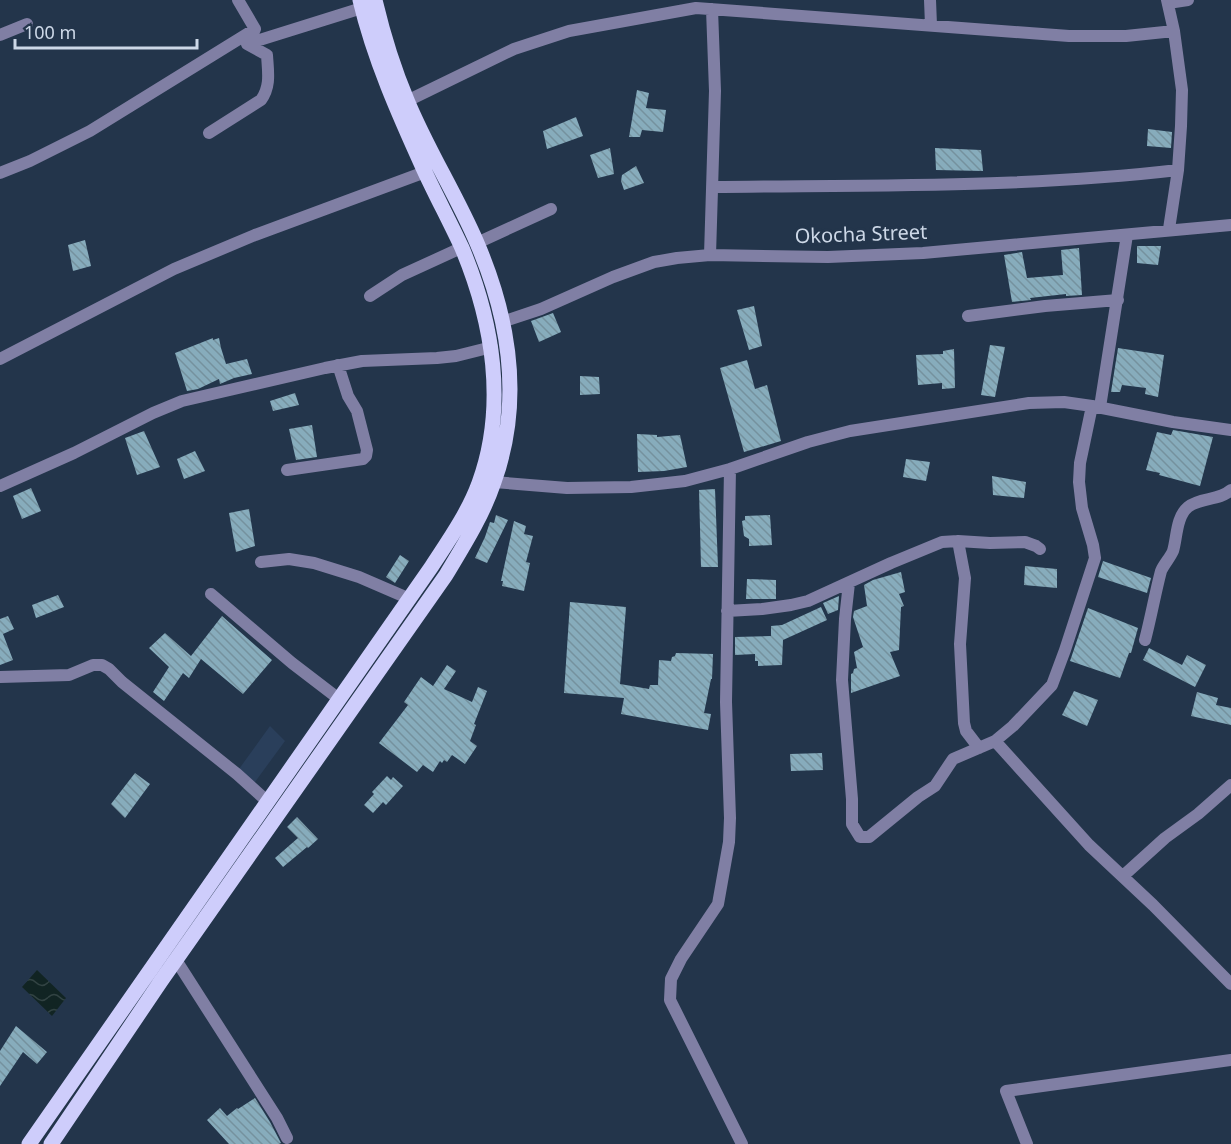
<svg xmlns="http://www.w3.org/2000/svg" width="1231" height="1144" font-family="'Noto Sans',sans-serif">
<defs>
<pattern id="water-waves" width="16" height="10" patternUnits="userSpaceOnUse" patternTransform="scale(1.5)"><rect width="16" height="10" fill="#112423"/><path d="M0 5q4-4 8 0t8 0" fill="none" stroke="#324343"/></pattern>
<pattern id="building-back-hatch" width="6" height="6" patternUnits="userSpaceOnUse" patternTransform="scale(1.5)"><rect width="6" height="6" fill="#87acbc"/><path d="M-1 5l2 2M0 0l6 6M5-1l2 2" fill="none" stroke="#75919e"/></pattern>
</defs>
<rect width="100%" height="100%" fill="#23354b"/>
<!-- built -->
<path fill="#2a3f5b" d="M270,726L285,741L255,782L239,769Z"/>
<!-- water -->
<path fill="url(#water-waves)" d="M37,970L66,998L52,1016L22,987Z"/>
<!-- building -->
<path fill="url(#building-back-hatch)" d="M637,90L649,93L646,108L666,110L663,132L642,130L640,137H629Z
M576,117L583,136L547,149L543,131Z
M1148,129L1172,132L1171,148L1147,146Z
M610,148L614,174L598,178L590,155Z
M935,148L981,150L983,171L936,170Z
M636,166L644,183L624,190L621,181L622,175Z
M85,240L91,266L73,271L68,245Z
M1137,246H1161L1158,265L1137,263Z
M1079,248L1082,295L1066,296V294L1030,298L1031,300L1012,302L1004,255L1022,252L1027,278L1063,275L1061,250Z
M754,306L762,346L749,350L737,310Z
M553,313L561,332L539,342L531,321Z
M213,338V340L219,338L221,348L226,364L247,359L252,374L234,378L220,384L219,379L198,389L187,391L175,353Z
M990,345L1005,347L995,397L981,395Z
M1118,348L1164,355L1158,397L1145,394L1146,388L1122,385L1120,392H1111Z
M954,349L955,388L942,389V383L918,385L916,355L943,354V351Z
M747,360L755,389L767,385L781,441L744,452L720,368Z
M580,376L599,377L600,394L580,395Z
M295,393L299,405L273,411L270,401Z
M312,425L317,457L296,460L289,429Z
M1173,430L1213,437L1200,486L1159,475L1160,473L1146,470L1157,432L1171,435Z
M144,431L160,467L137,475L125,438Z
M637,434L657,435V437L680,435L687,467L664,471L638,472Z
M195,451L205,471L184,479L177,459Z
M906,459L930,462L926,481L903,477Z
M992,476L1026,482L1024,498L993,495Z
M31,488L41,511L22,519L13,496Z
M715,489L718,567H701L699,490Z
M249,509L255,546L236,552L229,513Z
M496,515L508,520L487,563L475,558L485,537L490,522L494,523Z
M770,515L772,545L749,546V539L744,536L742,521L745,520V516Z
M514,521L526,526L524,534L533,536L526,562L530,563L524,591L502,586L503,581H501Z
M400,555L409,561L395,583L386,577Z
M1103,561L1151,578L1147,593L1098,577Z
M1025,566L1057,569V588L1024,585Z
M901,572L905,592L899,594L904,606L901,607L899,650L890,652L900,676L851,693V674L853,673L854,669L857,668L854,652L863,647L853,617L854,611L867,606L864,585L873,580Z
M747,579L776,580V599H746Z
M58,595L64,607L36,618L32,605Z
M839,596L838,610L828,614L823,603Z
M570,602L626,607L620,684L649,689L650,685H658L659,660L671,661L672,657L675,656L676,653L713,654L712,679H711L704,713L711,714L708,730L621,714L624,698L564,693Z
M821,607L827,620L783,640L782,665L758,666V661H755V654L735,655V637L771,636V626L782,625Z
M1088,608L1138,628L1131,653H1129L1120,678L1070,661Z
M8,616L14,629L3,634L13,660L0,665V619Z
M222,616L272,660L243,694L201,659L189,678L183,673L164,701L153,692L169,667L149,648L165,633L191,656Z
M1149,648L1182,665L1187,655L1206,665L1195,687L1143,660Z
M447,665L456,671L444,689L472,702L478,687L487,691L474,724L476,725L470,741L477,746L465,764L452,755L447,762L444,760L442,763L440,761L433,772L423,765L417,772L379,743L408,705L404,702L421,677L433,686Z
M1074,691L1098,700L1087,726L1062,715Z
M1197,692L1218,698L1216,705L1231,708V725L1191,716Z
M822,753L823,770L791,771L790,754Z
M135,773L150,784L125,818L111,804Z
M387,776L391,780L393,777L403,786L386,805L383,802L373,813L364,805L374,794L372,792Z
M297,817L318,839L308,848L307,847L283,867L275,858L298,838L287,827Z
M16,1026L47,1052L37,1064L23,1052L0,1086V1051Z
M255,1098L270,1122L281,1143L279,1144H229L207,1120L220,1108L227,1116L237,1108L238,1109Z"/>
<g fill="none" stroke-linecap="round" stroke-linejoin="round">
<!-- minor -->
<path stroke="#807fa4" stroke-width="12" d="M238,0L255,29L252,35
M930,0L931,25
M1167,0L1174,31L1182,90L1181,126L1178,170L1169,229
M1168,3L1188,0
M0,35L27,24
M247,44L362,8
M407,101L514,49L569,31L696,8L1069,36H1126L1174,31
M209,133L261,100C271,86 268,72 267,55L247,44
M0,173L30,161L90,131L255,29
M713,187C868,185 1023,188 1178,170
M477,243L551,209
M710,255L715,91L712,9
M370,296L402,275L461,248
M968,316L1045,306L1118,300
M502,322L541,309L613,277L654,262L677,258L710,255L828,257L923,253L1231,225
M0,359L174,269L255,235L425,172
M1100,407L1127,235
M730,469L726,702L730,818L729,842L718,904L681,959L671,979L670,1000L742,1144
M287,470L363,459L366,456L367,450L357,411L348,396L338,365
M494,482L567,488L631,487L685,481L730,469L808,442L850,431L1029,403L1064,402L1092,406L1173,422L1231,430
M0,486L74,453L153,413L182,401L325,368L362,361L437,358L456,356L492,347
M958,541L965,578L960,644L964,723L966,731L979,748
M261,562L289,559L314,563L359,577L410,599
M849,583L845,619L842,680L852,799V824L860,837H869L918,797L935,786L953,759L995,741L1013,726L1052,685L1065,650L1095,558L1093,545L1082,508L1079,482L1080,463L1092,406
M211,594L292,663L339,699
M727,611L762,609L791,605L808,601L891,563L942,542L958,541L990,543L1025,542L1036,546L1040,549
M1145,640C1151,617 1155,594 1161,571C1164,564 1170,558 1173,551C1177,538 1176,517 1188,507C1200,497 1219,501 1231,490
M0,677L69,675L93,665H102L109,669L122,682L237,774L268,802
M995,741L1089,845L1153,905L1231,984
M1123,876L1165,838L1198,814L1231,785
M176,960L277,1118L287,1138
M1027,1144L1006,1091L1231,1060"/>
<!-- major -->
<path stroke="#cecdfb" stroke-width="15" d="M29,1144L432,566C449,540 468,513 479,483C507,406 493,322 462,248C450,222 436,196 424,170C399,115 374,59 360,0
M51,1144L161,981L446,575C464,545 483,515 494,482C523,401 510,320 477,243C456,194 427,149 407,100C393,67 383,34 375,0"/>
</g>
<g text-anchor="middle" stroke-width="6" stroke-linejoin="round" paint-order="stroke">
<!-- street labels -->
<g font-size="20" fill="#cdd8e7" stroke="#23354b">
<text transform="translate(861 234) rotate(-2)" y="7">Okocha Street</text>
</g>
</g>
<!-- scale -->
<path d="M15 39v9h182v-9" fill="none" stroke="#cdd8e7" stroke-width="3"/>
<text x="24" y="39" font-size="18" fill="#cdd8e7" stroke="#23354b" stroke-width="4.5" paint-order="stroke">100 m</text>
</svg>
